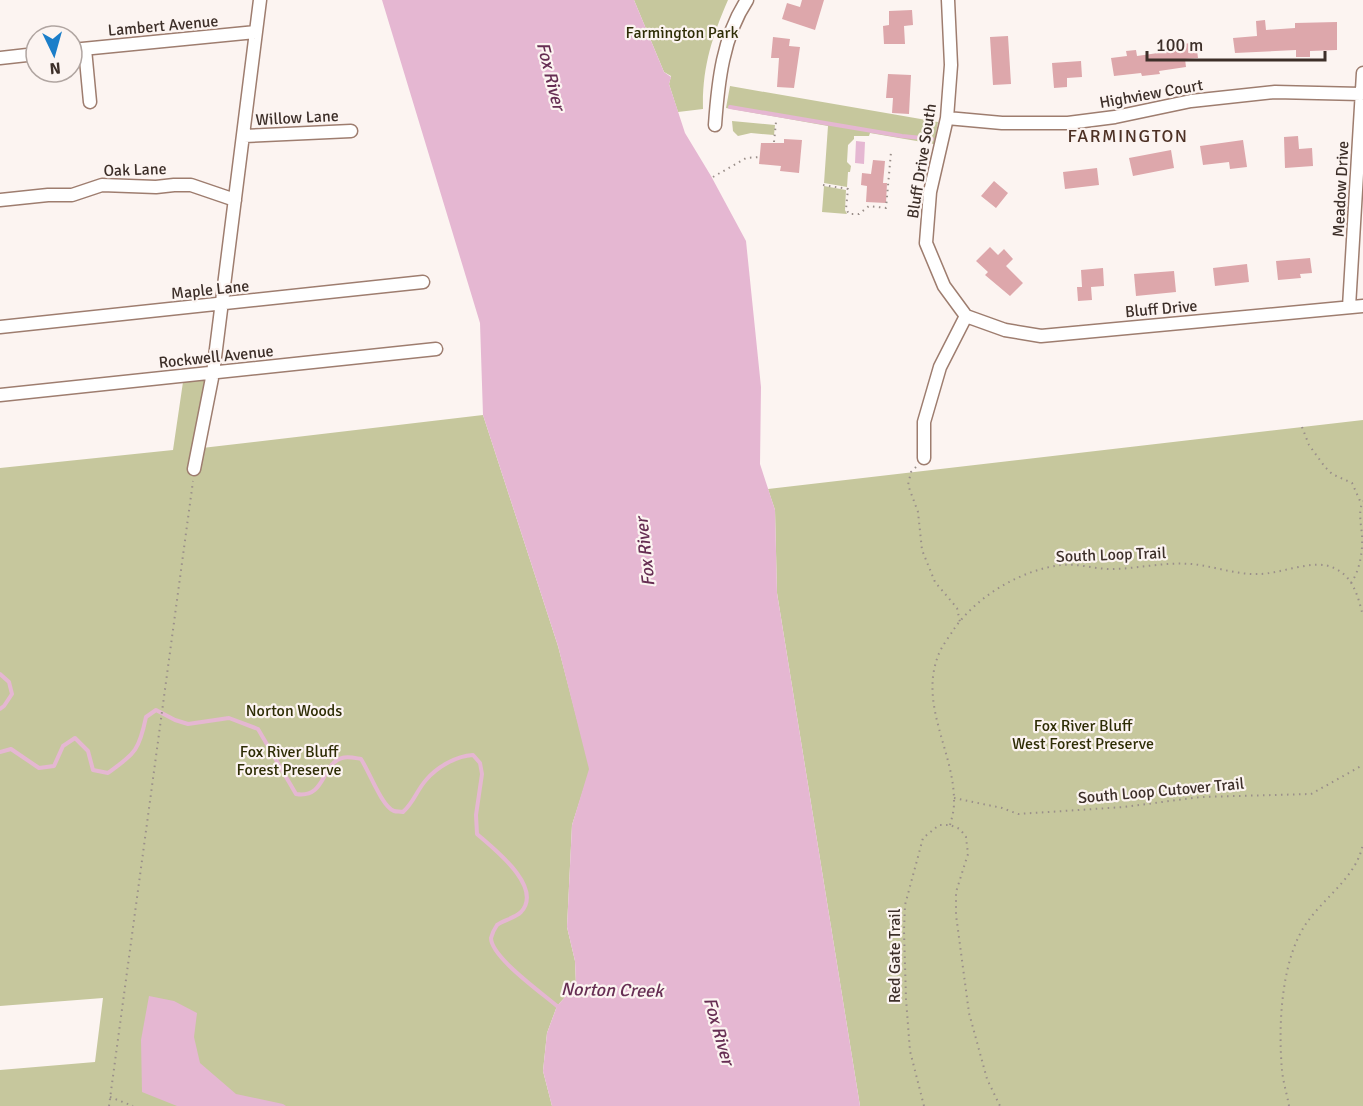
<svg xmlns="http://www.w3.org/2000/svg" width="1363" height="1106" font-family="Signika,sans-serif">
<rect width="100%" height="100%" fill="#fcf4f1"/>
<!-- green -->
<path fill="#c6c79d" d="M634,0H728C712,37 702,68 703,109L678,112L669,84L671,76L664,72Z
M730,86L938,122L934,144L870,133L869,136H854V139L848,145L847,162L851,166L850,172H848L847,187L824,183L828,126L726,108Z
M732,121L775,125L774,135L751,133L738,136L733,131Z
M824,186L846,190L845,210L847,214L822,212Z
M215,379L202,448L483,415L558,646L590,769L572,825L567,927L575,961L576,985L557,1006L547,1033L543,1071L552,1106H0V1070L95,1062L103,998L0,1006V468L173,450L183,382Z
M1363,420V1106H860L777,593L775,510L768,489Z"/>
<!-- water -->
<path fill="#e5b7d2" d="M382,0H634L664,72L671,77L669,84L685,133L711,176L746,241L761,387L760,464L775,510L777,593L860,1106H552L543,1071L547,1033L557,1006L576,985L575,961L567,927L572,825L589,769L558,646L483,415L480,323Z
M856,141L865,142L864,164L855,163Z
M149,996L174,1001L197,1013L194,1037L200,1063L236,1094L283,1104L286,1106H177L142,1092L141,1040Z"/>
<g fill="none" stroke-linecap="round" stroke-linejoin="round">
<!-- stream -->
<path stroke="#e5b7d2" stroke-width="4" d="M730,107L902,136L932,139
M0,674L9,682L12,694L4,706L0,709
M0,752L11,749L39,768L54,766L63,746L75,738L88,751L93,770L108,773C135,753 139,751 146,717L156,710L175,720L188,724L229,718L258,729L296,794C326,799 321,764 342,758C348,756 355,758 361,759C369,771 382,807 394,811C397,812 400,811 403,812C414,802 417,790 426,780C437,767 456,756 473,755L480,763L482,774L476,815L477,834C493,848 544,887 521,912C515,918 504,920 497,925C495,928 492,934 491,938C491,957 542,993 557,1006H560"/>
</g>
<!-- building -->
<path fill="#dda7ab" d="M802,0H824L815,30L782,19L787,3L800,7Z
M912,10L913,25L904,26L905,44H884L883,26L889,25V11Z
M1265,20L1266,30L1295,28V23L1337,22V50L1310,51V57H1296V50L1235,53L1233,38L1257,36L1256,21Z
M1008,36L1011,84L993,85L990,37Z
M773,37L790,39L789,46L800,47L794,88L777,87L779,58H771Z
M1196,42L1198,58L1185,59L1186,67L1159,71L1160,74L1142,76L1141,73L1114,76L1111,58L1127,56L1126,51L1136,50L1137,56L1172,51V46Z
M1081,61L1082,77L1067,78V87L1054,88L1052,63Z
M888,74L911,75L909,114L892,113L893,98H886Z
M1298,136L1299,149L1312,148L1313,166L1285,168L1284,137Z
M784,139L802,140L799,173L780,171L781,166L759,164L761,143H784Z
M1243,140L1247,167L1230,169L1229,162L1203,165L1200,146Z
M1171,150L1174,168L1133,176L1129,158Z
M873,160L885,161L883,183H887L886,203L866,202L867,186L861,185L862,173L871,174Z
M1097,168L1099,185L1065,189L1063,172Z
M994,181L1008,193L996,208L981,196Z
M990,247L998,255L1004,249L1013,259L1006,266L1023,283L1010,296L985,275L988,272L976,261Z
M1310,258L1312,273L1300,274L1301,278L1278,280L1276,261Z
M1247,264L1249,282L1215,286L1213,268Z
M1103,268L1104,286L1091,287L1092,300L1078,301L1077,287H1082L1081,270Z
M1174,271L1176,292L1136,296L1134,274Z"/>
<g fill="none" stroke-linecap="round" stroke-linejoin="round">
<!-- minor casing -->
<g stroke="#9e7d6f" stroke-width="15">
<path id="minor" d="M948,0L951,65L947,118L930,192L926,243L944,286L966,316
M85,49L90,102
M72,50L256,32
M0,58L36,54
M947,118L1002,123H1068L1115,117L1191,101L1275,92L1361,94
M715,125C718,82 723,36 747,0
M244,136L351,131
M0,200L48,195H72L102,185L156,187L174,185H191L235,200
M1349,307L1363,73
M966,316L1005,330L1041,336L1363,306
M0,327L423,282
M0,395L436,349
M924,458V422L940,367L966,316
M194,469L213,373L260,0"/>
</g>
<!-- path -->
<path stroke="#9a8f8a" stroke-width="2" stroke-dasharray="1.5 4.5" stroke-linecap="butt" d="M774,142L776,122
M713,177L746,158L760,157
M823,185L848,189L846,209L849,214H859L869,206L886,208L891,152
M1302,427L1309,445L1325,467L1332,474L1352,483L1361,503
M916,467L911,472L908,485L918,512L922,550L935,582L957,608L960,622
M1351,583C1360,570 1363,551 1362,535C1361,524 1358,511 1363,501
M954,798L1002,808L1018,814L1124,807L1200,797L1311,794L1363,765
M950,825C952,818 954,810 954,803C955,753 919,706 938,656C941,647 949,637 954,629C977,596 1021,570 1061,565C1079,563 1097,570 1115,569C1140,568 1166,562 1191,564C1214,566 1236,575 1259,574C1281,574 1314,558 1334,568C1354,577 1358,597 1363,616
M110,1097L133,1106
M109,1106L193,481
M924,1106L910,1051L906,999L904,931L905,905L923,838L939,825H950L960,829L966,837L968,854L956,892V915L969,1013L987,1079L1000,1106
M1289,1106C1287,1094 1283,1082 1282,1070C1278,1026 1281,957 1308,921C1326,896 1358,875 1363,843"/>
<!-- minor -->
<use href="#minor" stroke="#fff" stroke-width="12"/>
</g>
<g text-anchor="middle" stroke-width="4.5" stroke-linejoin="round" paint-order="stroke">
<!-- street labels -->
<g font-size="16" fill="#3d2f29" stroke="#fcf4f1">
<text transform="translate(163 25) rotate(-5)" y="6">Lambert Avenue</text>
<text transform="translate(1151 93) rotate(-10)" y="6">Highview Court</text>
<text transform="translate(297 117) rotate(-3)" y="6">Willow Lane</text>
<text transform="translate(921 161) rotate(-81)" y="6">Bluff Drive South</text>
<text transform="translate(135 169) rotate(-2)" y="6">Oak Lane</text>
<text transform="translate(1340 189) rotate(-87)" y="6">Meadow Drive</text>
<text transform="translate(210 289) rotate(-6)" y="6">Maple Lane</text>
<text transform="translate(1161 308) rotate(-5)" y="6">Bluff Drive</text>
<text transform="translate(216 356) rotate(-6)" y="6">Rockwell Avenue</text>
<text transform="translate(1111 554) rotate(-2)" y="6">South Loop Trail</text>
<text transform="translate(1161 790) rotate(-5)" y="6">South Loop Cutover Trail</text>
<text transform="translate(894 956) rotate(-90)" y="6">Red Gate Trail</text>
</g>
<!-- park labels -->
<g font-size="16" fill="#2e2d05" stroke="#fcf4f1">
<text x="682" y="38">Farmington Park</text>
<text x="294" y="716">Norton Woods</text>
<text x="1083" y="731">Fox River Bluff<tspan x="1083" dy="18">West Forest Preserve</tspan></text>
<text x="289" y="757">Fox River Bluff<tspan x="289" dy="18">Forest Preserve</tspan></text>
</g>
<!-- water labels -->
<g font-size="18" font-style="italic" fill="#662e53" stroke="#fcf4f1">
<text transform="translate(551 76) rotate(76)" y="6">Fox River</text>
<text transform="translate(645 552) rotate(-96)" y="6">Fox River</text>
<text transform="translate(612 990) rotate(1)" y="6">Norton Creek</text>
<text transform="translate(719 1031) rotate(74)" y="6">Fox River</text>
</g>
<!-- neighbourhood labels -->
<g font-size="18" letter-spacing="1.5" fill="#4d3125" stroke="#fcf4f1">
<text x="1128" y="142">FARMINGTON</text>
</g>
</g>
<!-- north arrow -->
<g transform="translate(54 54) rotate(175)"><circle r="28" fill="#fcf4f1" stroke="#b0a5a1" stroke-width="1.5"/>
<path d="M0-4.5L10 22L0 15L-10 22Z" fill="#1b7ec9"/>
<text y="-9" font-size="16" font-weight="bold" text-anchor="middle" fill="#3d2f29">N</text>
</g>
<!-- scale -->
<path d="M1147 51v9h178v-9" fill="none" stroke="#3d2f29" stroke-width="3"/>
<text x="1156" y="51" font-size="18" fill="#3d2f29" stroke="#fcf4f1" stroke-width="4.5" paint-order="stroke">100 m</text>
</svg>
